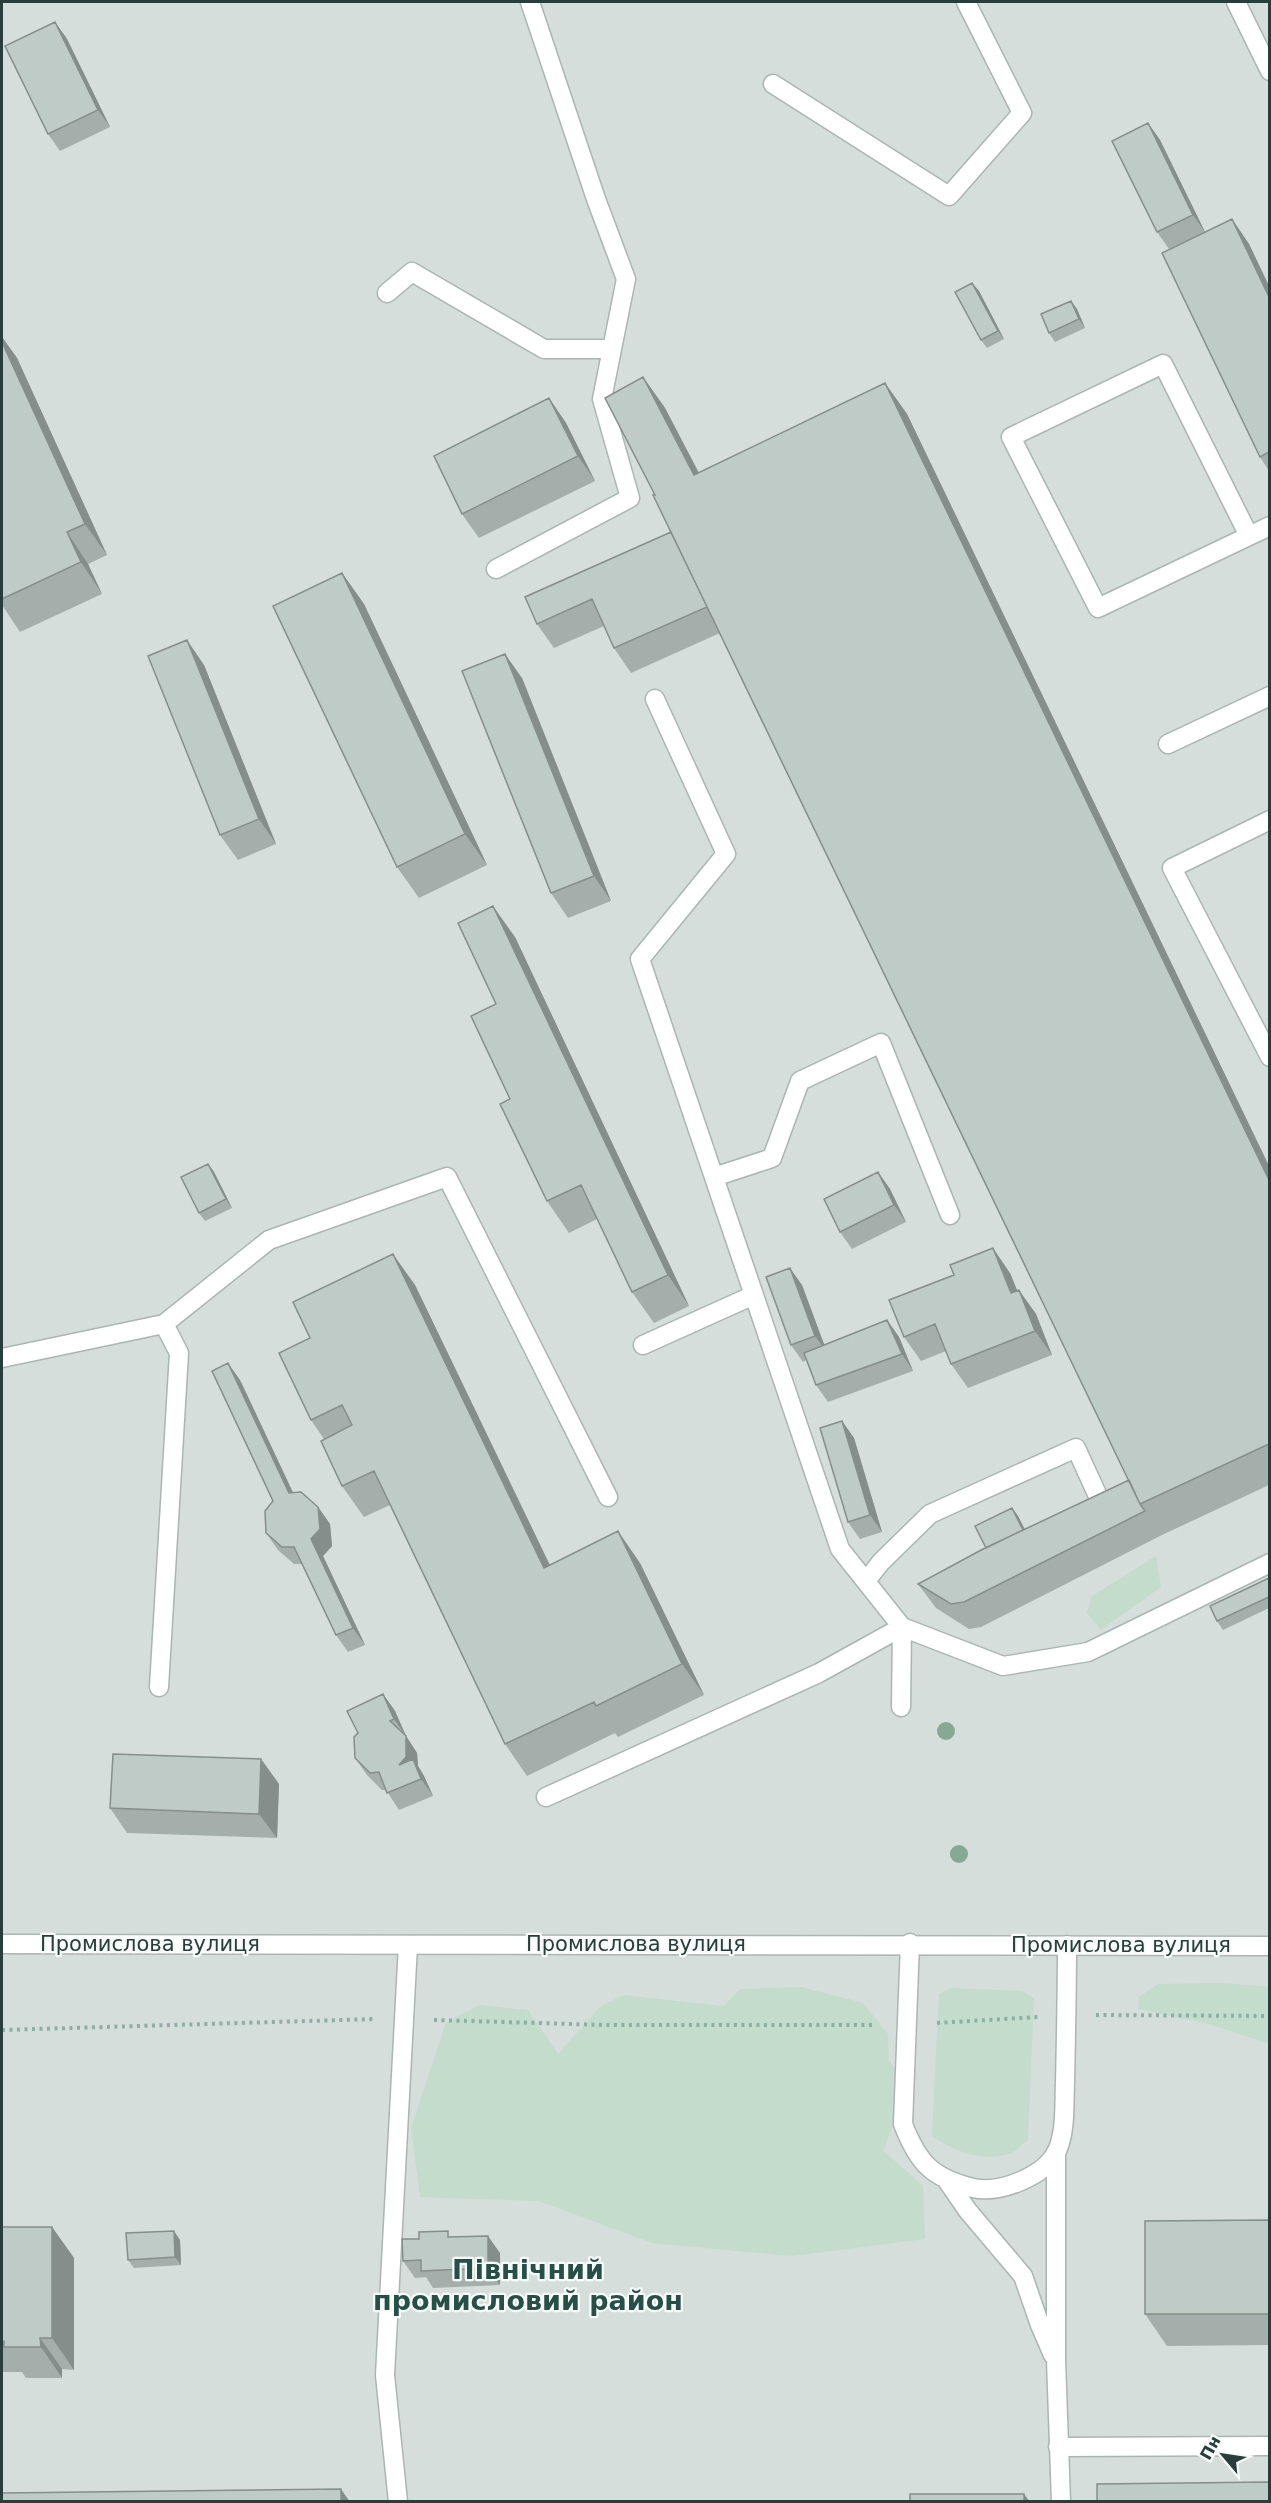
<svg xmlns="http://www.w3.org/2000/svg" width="1271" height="2503" font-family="'DejaVu Sans',sans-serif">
<rect width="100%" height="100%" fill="#e7eeeb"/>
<!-- built -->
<path fill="#d5deda" d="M2,2H1269V2501H2Z"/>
<!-- green -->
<path fill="#c3dccb" d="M1156,1556L1161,1587L1101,1630L1087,1613L1092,1596Z
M1222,1983L1269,1987V2044L1209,2024L1138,2009L1139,1997L1158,1984Z
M802,1987L863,2003L888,2034L889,2061L897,2070L896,2113L884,2151L923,2186L925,2239L792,2256L652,2243L539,2201L420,2197L411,2128L446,2023L479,2005L528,2010L558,2054L601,2006L623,1995L723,2006L741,1989Z
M950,1988L1022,1991L1034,1998L1028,2140C1022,2144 1016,2152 1009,2154C981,2162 954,2151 932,2136L939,1994Z"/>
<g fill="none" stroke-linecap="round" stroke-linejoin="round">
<!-- service casing -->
<g stroke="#aab6b2" stroke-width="21">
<path id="service" d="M773,84L949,196L1022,113L966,2
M387,293L412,272L544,349H612
M1249,536L1163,364L1011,437L1098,608L1249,536L1270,526
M496,569L630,498L602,399L626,279L596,199L530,2
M655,699L726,854L640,959L840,1549L902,1627L1003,1666L1088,1652L1270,1563
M1168,744L1270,696
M1270,820L1172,868L1270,1057
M714,1177L772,1158L800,1081L881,1043L950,1215
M164,1324L269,1240L447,1177L608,1497
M643,1345L754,1295
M2,1358L164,1324L179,1353L159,1687
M866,1581L881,1562L930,1514L1076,1448L1102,1505
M546,1797L819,1673L902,1627L901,1707
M910,1943L903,2124C918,2163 932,2178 973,2188C1000,2194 1045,2176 1057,2151C1066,2131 1064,2104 1065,2083C1066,2037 1067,1991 1067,1945
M1056,2152V2360L1061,2502
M948,2182L968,2211L1023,2276L1040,2325L1053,2355
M1058,2447L1270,2446
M398,2502L385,2375L408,1945"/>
</g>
<!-- minor casing -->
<g stroke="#aab6b2" stroke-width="21">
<path id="minor" d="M1236,2L1270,71
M2,1944L1270,1946"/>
</g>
<!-- path -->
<path stroke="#8baea5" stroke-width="4" stroke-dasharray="3 4.5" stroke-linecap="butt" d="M1096,2015L1270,2016
M434,2020L606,2025H876
M937,2023L1038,2017
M2,2030L375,2019"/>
<!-- service -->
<use href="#service" stroke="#fff" stroke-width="18"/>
<!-- minor -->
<use href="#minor" stroke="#fff" stroke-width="18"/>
</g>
<!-- trees -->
<g fill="#86a996">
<circle cx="946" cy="1731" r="9"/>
<circle cx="959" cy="1854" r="9"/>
</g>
<!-- wall -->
<path fill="#a4afab" d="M55,22L67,39L110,127L60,151L48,134Z
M1148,123L1160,140L1205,232L1169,249L1157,232Z
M1232,219L1249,244L1269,286V471L1260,457Z
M972,283L979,291L1004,339L987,348L981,340Z
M1071,301L1077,309L1085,328L1055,342L1049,333Z
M2,337L17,358L107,555L88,564L102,594L20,632L2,605Z
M643,377L665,408L699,473L885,383L907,414L1269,1166V1485L1162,1535L981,1627L969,1629L936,1608L918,1584L986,1548L1012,1508L1018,1516L1025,1529L1129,1480L720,633L631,673L614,648L604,626L554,648L537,624L671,532L655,495Z
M549,398L566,423L595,481L479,538L462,514Z
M342,573L364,604L487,865L419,898L397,867Z
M204,665L276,844L238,860L220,835Z
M522,678L611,901L568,918L551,893Z
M515,937L689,1306L654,1323L632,1292L597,1219L569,1233L547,1201L510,1099L496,1004Z
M208,1164L214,1172L232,1208L205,1221L199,1213Z
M878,1172L890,1189L906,1222L852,1249L840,1232Z
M1010,1273L1017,1290L1036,1314L1052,1355L968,1388L951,1364L946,1351L921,1361L904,1337Z
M415,1285L550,1565L640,1563L704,1695L618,1737L615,1733L527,1776L505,1744L390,1505L364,1517L342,1486L324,1439L311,1420Z
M802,1285L824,1345L887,1320L899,1337L913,1371L828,1402L816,1385L806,1360L803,1362L791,1345Z
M240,1380L293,1492L318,1507L330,1524L332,1546L323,1556L365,1645L348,1652L336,1635L303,1564H294L278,1550L266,1533L273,1501Z
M842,1421L854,1438L882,1532L860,1539L848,1522Z
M1269,1578V1608L1223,1630L1217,1621Z
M383,1694L395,1711L406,1736L417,1753L418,1766L424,1776L433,1796L399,1810L386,1790H382L367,1775L355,1758L358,1733Z
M261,1759L279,1784L277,1838L127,1833L110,1808Z
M1269,2220V2345L1167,2346L1145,2314Z
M2,2227H52L74,2258V2370L62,2369V2378H26L22,2372H2Z
M452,2237L500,2253V2285L433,2288L426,2277L415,2278L403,2261Z
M180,2240L181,2265L134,2268L128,2260Z"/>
<!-- shaded-wall -->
<path fill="#868e8b" d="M55,22L67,39L110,127L98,110Z
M1148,123L1160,140L1205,232L1193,215Z
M1232,219L1249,244L1269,286V297Z
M972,283L979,291L1004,339L998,331Z
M1071,301L1077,309L1085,328L1079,319Z
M2,337L17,358L107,555L85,524L2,342Z
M643,377L665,408L716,506L694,475Z
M885,383L907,414L1269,1166V1180Z
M549,398L566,423L595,481L578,456Z
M67,532L88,564L102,594L81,562Z
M342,573L364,604L487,865L465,834Z
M187,640L204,665L276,844L259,819Z
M505,654L522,678L611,901L594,876Z
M493,906L515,937L689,1306L668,1275Z
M208,1164L214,1172L232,1208L226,1199Z
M878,1172L890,1189L906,1222L894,1205Z
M993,1248L1010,1273L1028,1317L1011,1293Z
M393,1254L415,1285L566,1599L544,1568Z
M790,1268L802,1285L827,1352L815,1336Z
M1019,1290L1036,1314L1052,1355L1035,1331Z
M887,1320L899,1337L913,1371L902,1354Z
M228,1363L240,1380L301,1510L289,1493Z
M842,1421L854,1438L882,1532L870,1515Z
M318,1507L330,1524L332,1546L323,1556L365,1645L353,1628L311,1539Z
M1012,1508L1018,1516L1037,1556L1031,1547Z
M618,1531L640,1563L704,1695L682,1664Z
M383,1694L395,1711L406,1736L394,1719Z
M406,1736L417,1753L418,1766L424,1776L433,1796L421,1779L399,1765Z
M261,1759L279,1784L277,1838L259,1814Z
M52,2227L74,2258V2370L52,2338Z
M174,2231L180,2240L181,2265L175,2257Z
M488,2236L500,2253V2285L488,2268Z
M40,2338L62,2369V2378L41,2347Z
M341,2489L350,2502H341Z
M1024,2494L1030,2502H1024Z"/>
<!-- building -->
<path fill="#bfcbc7" stroke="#868e8b" stroke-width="1.5" d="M55,22L98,110L48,134L5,46Z
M1148,123L1193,215L1157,232L1112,141Z
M1232,219L1269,297V452L1260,457L1162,253Z
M972,283L998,331L981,340L955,292Z
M1071,301L1079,319L1049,333L1041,314Z
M2,342L85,524L67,532L81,562L2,599Z
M643,377L694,475L885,383L1269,1180V1444L1140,1504L653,495H655L605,398Z
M549,398L578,456L462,514L434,456Z
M671,532L707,607L614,648L592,599L537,624L525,597Z
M342,573L465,834L397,867L273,606Z
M187,640L259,819L220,835L148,656Z
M505,654L594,876L551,893L462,671Z
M493,906L668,1275L632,1292L581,1185L547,1201L500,1104L510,1099L471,1016L496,1004L458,923Z
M208,1164L226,1199L199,1213L181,1177Z
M878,1172L894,1205L840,1232L824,1199Z
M993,1248L1011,1293L1019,1290L1035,1331L951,1364L935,1324L904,1337L889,1300L954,1275L950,1265Z
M393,1254L544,1568L618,1531L682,1664L596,1706L594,1702L505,1744L374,1471L342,1486L321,1441L352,1425L342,1405L311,1420L279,1353L310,1338L293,1302Z
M790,1268L815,1336L791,1345L766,1277Z
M887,1320L902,1354L816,1385L804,1353Z
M228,1363L289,1493L301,1492L318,1507L320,1529L311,1539L353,1628L336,1635L294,1547H282L266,1533L265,1511L273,1501L212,1371Z
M842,1421L870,1515L848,1522L820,1428Z
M1129,1480L1140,1504L1145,1511L964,1602L951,1604L918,1584L983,1549Z
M1012,1508L1023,1530L986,1548L975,1526Z
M1269,1578V1597L1217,1621L1210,1606Z
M383,1694L394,1719L390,1721L406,1736V1757L399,1765L413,1759L421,1779L387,1793L379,1772L370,1773L355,1758L354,1737L358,1733L347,1711Z
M113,1754L261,1759L259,1814L110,1808Z
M1269,2220V2314H1145V2221Z
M2,2227H52V2338H40L41,2347H4V2341H2Z
M174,2231L175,2257L128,2260L126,2233Z
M448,2231V2237L488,2236V2268L421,2271V2260L403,2261L402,2239H419V2232Z
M1269,2482V2502H1097V2484Z
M341,2489V2502H2V2493Z
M910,2494H1024V2502H910Z"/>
<g text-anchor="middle" stroke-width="4.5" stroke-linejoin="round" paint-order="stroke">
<!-- street labels -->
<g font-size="21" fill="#273e3a" stroke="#f7faf9">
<text x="150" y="1951">Промислова вулиця</text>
<text x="636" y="1951">Промислова вулиця</text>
<text x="1121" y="1952">Промислова вулиця</text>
</g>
<!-- district labels -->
<g font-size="27" font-weight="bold" fill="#254f47" stroke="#f7faf9">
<text x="528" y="2279">Північний<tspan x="528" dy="31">промисловий район</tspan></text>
</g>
</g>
<!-- border -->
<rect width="1271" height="2503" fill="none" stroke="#273e3a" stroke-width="6"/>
<!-- north arrow -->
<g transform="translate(1223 2455) rotate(299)" stroke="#f7faf9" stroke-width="4.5" paint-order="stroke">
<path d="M0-4.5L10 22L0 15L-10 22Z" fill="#273e3a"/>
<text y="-9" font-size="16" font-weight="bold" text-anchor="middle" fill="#273e3a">Пн</text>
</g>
</svg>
